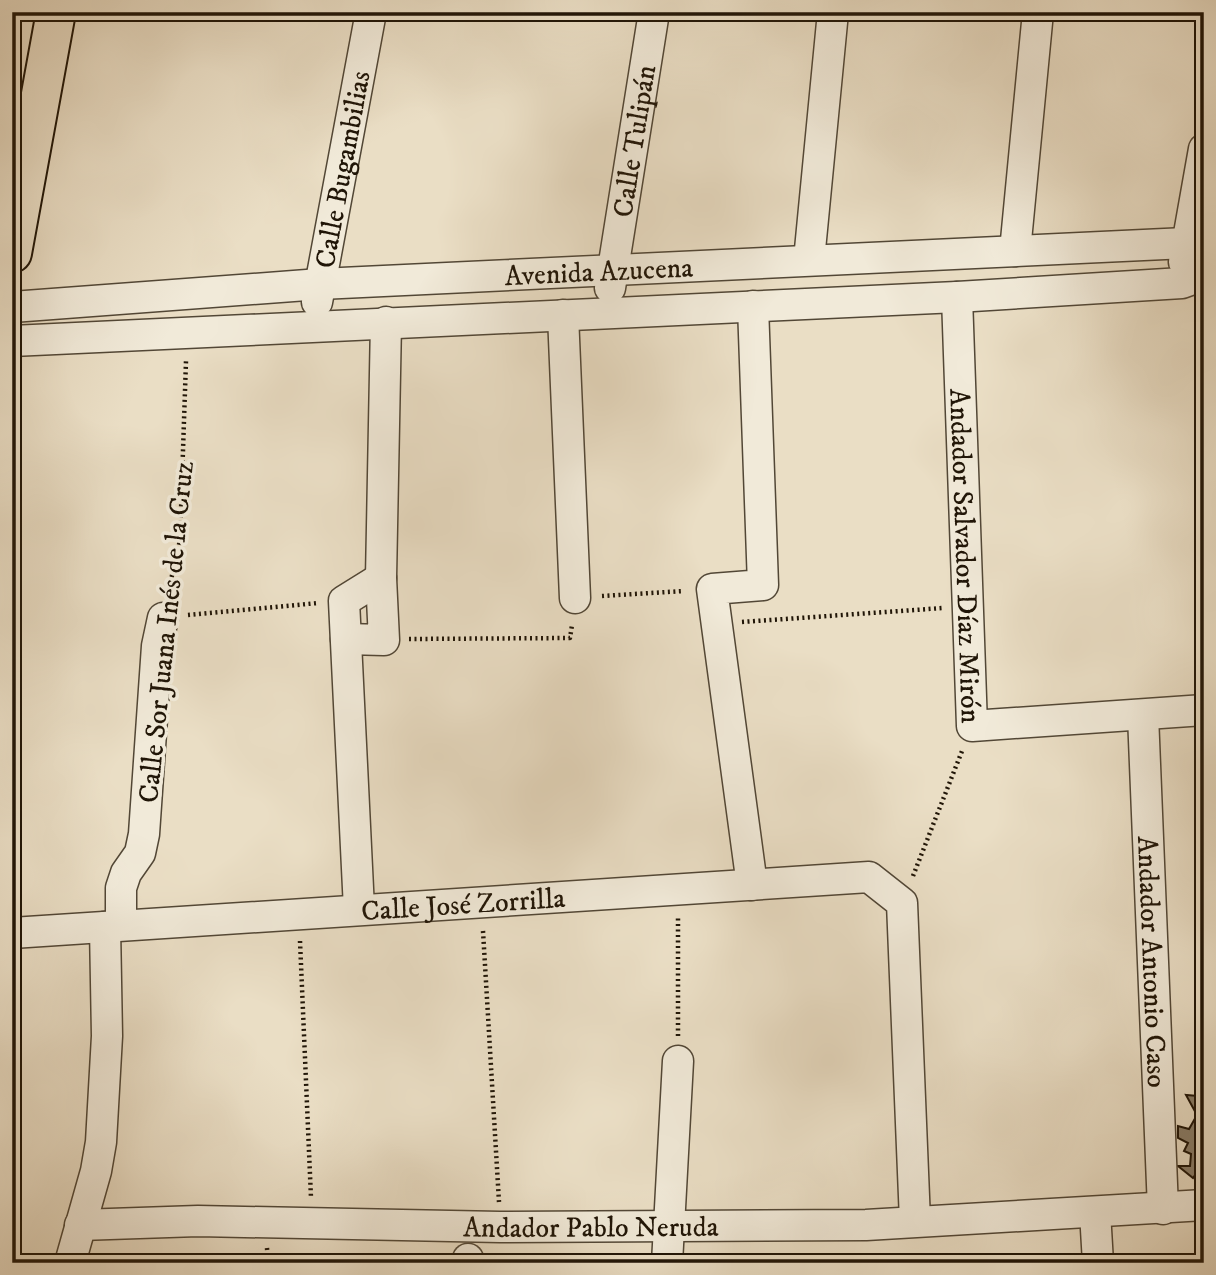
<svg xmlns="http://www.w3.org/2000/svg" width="1216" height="1275" font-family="'IM FELL DW Pica',serif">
<rect width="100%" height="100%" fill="#eadec5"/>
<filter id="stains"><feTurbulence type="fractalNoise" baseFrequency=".00286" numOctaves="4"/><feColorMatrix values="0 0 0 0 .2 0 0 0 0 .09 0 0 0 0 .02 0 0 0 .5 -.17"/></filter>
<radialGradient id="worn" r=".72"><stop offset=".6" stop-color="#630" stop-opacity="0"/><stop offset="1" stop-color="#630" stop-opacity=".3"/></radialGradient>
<!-- building -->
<path fill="#897e6a" stroke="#201507" stroke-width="2" d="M1196,1085H1204V1170L1198,1171L1193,1178L1178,1166H1190L1191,1154L1184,1151L1188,1143L1178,1138V1126L1189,1129L1197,1115L1186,1095L1198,1096Z"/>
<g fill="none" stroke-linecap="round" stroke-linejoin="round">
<!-- minor casing -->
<g stroke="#524736" stroke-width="33">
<g id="minor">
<path d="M1015,251L1038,12"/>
<path d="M809,260L833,12"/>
<path d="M1184,262L1204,149"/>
<path id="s1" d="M610,288L654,12"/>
<path id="s2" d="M957,297L972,726L1204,710"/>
<path id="s3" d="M317,302L371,12"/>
<path id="s4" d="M12,307L320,284L1186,243L1204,246"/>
<path d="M563,315L575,598"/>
<path d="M12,341L957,297L1182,283L1204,275"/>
<path d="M346,639L384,640L381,578L386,322"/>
<path id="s5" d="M1143,715L1163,1209"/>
<path d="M752,885L712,589L763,585L753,306"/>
<path d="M359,909L344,601L381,578"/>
<path d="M121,925V888L126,873L140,853L144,834L157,646L163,618"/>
<path id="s6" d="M12,933L869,877L902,903L915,1221"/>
<path d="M1095,1212L1098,1263"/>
<path id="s7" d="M80,1225L198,1221L500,1227L866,1225L1204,1205"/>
<path d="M468,1259V1263"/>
<path d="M70,1263L96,1171L101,1142L107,1036L105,927"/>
<path d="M667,1263L678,1061"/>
</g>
</g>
<!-- major casing -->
<g stroke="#201507" stroke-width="42">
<path id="major" d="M12,253L56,12"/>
</g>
<!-- path -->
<path stroke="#201507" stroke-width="4.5" stroke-dasharray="2 3.5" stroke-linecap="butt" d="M168,593L180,540L186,361
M602,596L684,591
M188,615L318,603
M742,622L943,608
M409,639L570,638L572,625
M913,876L962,751
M483,931L499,1202
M300,941L311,1198
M678,1036V915
M267,1248L268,1263"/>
<!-- minor -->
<use href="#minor" stroke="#f1ead9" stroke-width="30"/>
<!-- major -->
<use href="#major" stroke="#eadec5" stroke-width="38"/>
</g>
<g text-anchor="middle" stroke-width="7" stroke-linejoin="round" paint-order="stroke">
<!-- street labels -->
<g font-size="28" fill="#201507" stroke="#f1ead9">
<text dy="10" stroke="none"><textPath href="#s1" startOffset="149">Calle Tulipán</textPath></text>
<text dy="10" stroke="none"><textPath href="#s3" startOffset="135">Calle Bugambilias</textPath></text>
<text dy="10" stroke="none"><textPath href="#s4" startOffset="588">Avenida Azucena</textPath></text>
<text dy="10" stroke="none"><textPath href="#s2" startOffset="259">Andador Salvador Díaz Mirón</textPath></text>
<text transform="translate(165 632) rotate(-84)" y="10">Calle Sor Juana Inés de la Cruz</text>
<text dy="10" stroke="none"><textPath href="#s6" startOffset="452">Calle José Zorrilla</textPath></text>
<text dy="10" stroke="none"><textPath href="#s5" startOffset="247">Andador Antonio Caso</textPath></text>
<text dy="10" stroke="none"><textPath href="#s7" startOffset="511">Andador Pablo Neruda</textPath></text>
</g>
</g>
<!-- margin -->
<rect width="1216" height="1275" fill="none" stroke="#eadec5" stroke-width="42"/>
<rect x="14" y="14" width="1188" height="1247" fill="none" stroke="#201507" stroke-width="3.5"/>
<rect x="21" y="21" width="1174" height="1233" fill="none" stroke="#201507" stroke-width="2"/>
<rect width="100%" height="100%" filter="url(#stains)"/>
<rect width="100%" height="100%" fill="url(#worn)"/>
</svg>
